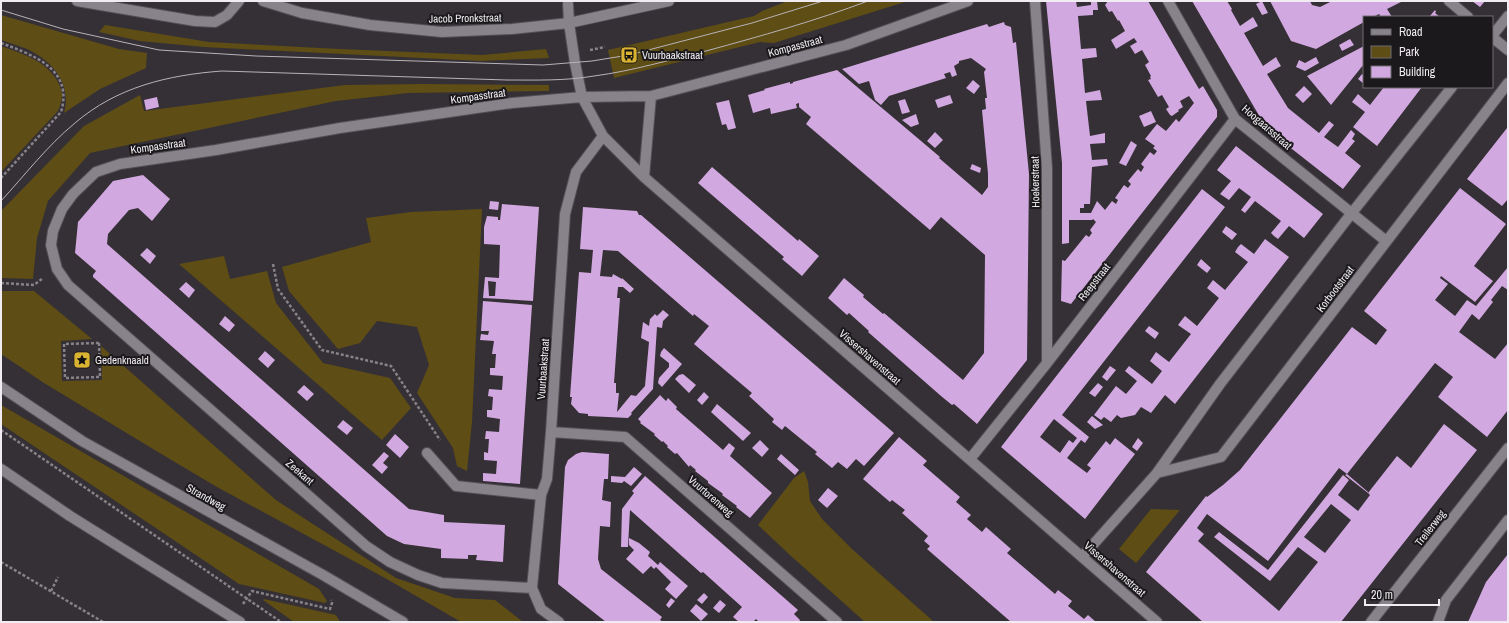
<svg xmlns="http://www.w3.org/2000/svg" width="1509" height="623" font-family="'Archivo Narrow',sans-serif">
<rect width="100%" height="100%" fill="#353036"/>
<!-- green -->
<path fill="#5e4d14" d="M788,1H908L774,43L760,42L614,78L608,50L754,16L762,11Z
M1,15L119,49L147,53L146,68L100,89L64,113C72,84 53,61 27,49C19,46 10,43 1,40Z
M105,25L209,42L339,49L482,55L546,49L549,58L481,61L204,47L140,41L99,32Z
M1,46C23,54 48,61 59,84C60,87 62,90 62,93C63,99 60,105 58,111L1,172Z
M421,84L549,85V91L408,93L336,101L90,153L48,201L37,238L33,279L1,278V211L84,126L140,95L144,111L345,85Z
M482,209L472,422L467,471L457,466L453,448L417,393L429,365L417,327L377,321L360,343L338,349L289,291L282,267L371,242L366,218L411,212Z
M224,256L230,279L267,271L276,303L323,363L390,378L411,408L382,440L179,264Z
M1,291H34L92,339L61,341L62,381L102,380L101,346L276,500L396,578L455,598L495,600L523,622H461L385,578L217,487L158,452L44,383L1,354Z
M1,405L319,589L327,601L325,603L239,584L1,424Z
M804,471L808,482L810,501L822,519L853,550L934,622H865L791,556L758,525L794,478Z
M1151,509L1180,510L1136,563L1119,549Z
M264,599L336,615L340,622H294L263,600Z"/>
<!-- building -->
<path fill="#d1a8df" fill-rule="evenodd" d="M1046,1H1076L1077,7L1091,5V1H1097L1098,10H1093V15L1078,16L1081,49L1096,48L1097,57L1082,59L1085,93L1100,90L1102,100L1086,101L1090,136L1105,133V143L1090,144L1092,160L1107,159L1108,165L1092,167L1090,204H1084V208H1080V213H1091L1097,201L1105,210L1112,201L1116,204L1118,200L1115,198L1124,185L1128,188L1131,184L1128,181L1138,169L1141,172L1144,167L1141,164L1150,152L1154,155L1157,151L1153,148L1155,146L1145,139L1157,124L1166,131L1176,119L1179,122L1194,103L1189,96L1180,101L1183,107L1178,110L1179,111L1172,116L1170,115L1166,109L1169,107L1162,95L1158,97L1148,80L1151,79L1150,77L1151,76L1145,65L1149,62L1142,50L1135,54L1130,46L1137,42L1134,38L1116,49L1111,40L1125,31L1119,20L1118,21L1112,11L1109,12L1105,5L1108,1H1148L1199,89L1203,86L1217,110V117L1071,304L1061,301L1062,260L1065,261L1086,235L1089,237L1092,233L1090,230L1096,222L1093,219L1092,220H1069V243L1062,244V163Z
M1192,1H1227L1232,9L1231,10L1240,26L1253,17L1258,26L1244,33L1263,66L1276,57L1278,61L1281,66L1267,74L1288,108L1319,133L1329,121L1334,125L1324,137L1338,147L1351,130L1355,134L1352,139L1355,141L1345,153L1361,166L1343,189L1269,131L1264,124Z
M1262,1L1268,13L1262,15L1256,4Z
M1270,1H1310L1312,5L1320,7L1332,1H1403L1387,9L1392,17H1381L1379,14L1373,17H1364V22L1316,49L1291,41Z
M1472,1H1485L1480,7Z
M1435,10L1436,12L1435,13L1440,17H1429Z
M1004,22L1005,25L1011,27L1013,43L1016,42L1029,174L1027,360L977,424L954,404L952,405L941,396L868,332L869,331L849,313L847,315L828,298L844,278L864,295L863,297L883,314L884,313L963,380L984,353L985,255L941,217L930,230L806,124L811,117L799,107V103L796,104L797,108L771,114L770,108L753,113L748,95L765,90L764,89L790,82V84L793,83V82L837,70L940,157L939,158L982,195L988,187V174L982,110L986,109L985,98H987L984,72L986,69L971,58L959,61V63L954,66L957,75L952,77L950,72L944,74L946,78L889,96L881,105L875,100L869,81L859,84L842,69L987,24L989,27Z
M1350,39L1354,45L1342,51L1339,45Z
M1364,46V64L1331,105L1307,76Z
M1316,57L1319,63L1305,71L1296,67L1299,60L1305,63Z
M1362,74L1364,76V84L1358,79Z
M973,80L980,86L974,94L966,88Z
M1304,86L1312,94L1303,103L1295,95Z
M1384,87H1422L1377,146L1353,127L1365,112L1352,102L1358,94L1370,105Z
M950,95L953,103L938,108L935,100Z
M157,97L159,107L146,110L144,100Z
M905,99L910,112L902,114L898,101Z
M729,100L736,128L728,130L726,124L722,125L716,103Z
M1151,111L1156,122L1144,127L1139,116Z
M916,114L919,124L911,127L902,120Z
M1507,128L1508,199L1502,206L1467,179Z
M935,132L943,140L935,148L927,141Z
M1131,141L1137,145L1126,166L1119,163Z
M1236,146L1323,214L1304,238L1289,226L1278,239L1274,236L1271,233L1281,221L1255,201L1245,213L1241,210L1251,197L1239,188L1229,200L1220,194L1231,181L1217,170Z
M972,164L981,168L980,173L970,169Z
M712,167L798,241L799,239L819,256L802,276L782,259L784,257L698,183Z
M143,175L170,199L152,221L138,208L129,210L108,234L107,244L409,509L444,515V522L505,525L503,562L476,560L477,555H468V559L441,558V549L404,544L387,536L93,277V275L96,271L75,253L78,222L113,181Z
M1460,188L1506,224L1474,266L1493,281L1475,302L1441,276L1440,278L1448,284L1435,300L1455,316L1467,300L1476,306L1508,267V290L1502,286L1491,300L1493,302L1479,320L1472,314L1459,332L1495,359L1508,343V410L1487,437L1438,397L1453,377L1435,363L1347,474L1339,468L1268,561L1207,514L1197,528L1204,534L1198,541L1279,611L1318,562L1298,547L1270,581L1214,537L1219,532L1268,570L1343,475L1349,480L1338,495L1358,511L1370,495L1368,493L1397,456L1411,468L1444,424L1477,450L1341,622H1203L1146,572L1206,496L1207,497L1223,485L1240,470L1352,327L1376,345L1387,330L1364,311ZM1331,504L1351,520L1325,553L1304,537Z
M1202,189L1225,207L1062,415L1089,437L1085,443L1081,440L1067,458L1087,473L1091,468L1087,465L1106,441L1110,445L1115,438L1135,454L1085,519L1001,447ZM1054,419L1077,438L1073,443L1069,440L1060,453L1040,437Z
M490,201L499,202L498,210L489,209Z
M502,204L539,207L533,301L483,298L485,277L499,278L500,245L484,244V227L487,216L498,217V220H500ZM488,281L496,282L495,296H489Z
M583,207L637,211L639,215H641L894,433L864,466L856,459L847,469L838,462L832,468L815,454L817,452L785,426L782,430L772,422L774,419L749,396L752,393L694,344L709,326L694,314L693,316L618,251L603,250L600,276L612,277L613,274L622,279V278L634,289L630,293L623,287H618L617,298H620L614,383H616V393H619L617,412L631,395L636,396L645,386L649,342L641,338L643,322L649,326L650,319L655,314L657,316L663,310L669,315L663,321L662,328L657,327L653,389L631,413L632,414L628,418L588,416V414L579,413L571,404L572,397H570L579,272L591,273L593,250L580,249Z
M1226,226L1237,234L1232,240L1222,232Z
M1265,239L1289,257L1175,404L1165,395L1151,413L1141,407L1135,415L1121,418L1117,415L1111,422L1104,417L1101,420L1094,415L1116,386L1126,394L1137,381L1125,371L1129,366L1152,384L1162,371L1150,361L1156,352L1169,362L1191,334L1178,325L1181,321L1185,316L1197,326L1219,298L1207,288L1213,280L1225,290L1248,262L1235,252L1238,247L1241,244L1254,254Z
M147,248L156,256L150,264L140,255Z
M1201,259L1211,268L1207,273L1197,265Z
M186,282L195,290L189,298L179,289Z
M483,301L532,305L520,484L483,481V473L496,474L497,461L484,460V452L488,453L489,439H485L486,431L499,432L500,419L487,417V410H492L493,397L488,396L489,389L502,390L503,376L490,375V368H495L496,354H492L494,341L480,340L481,334L488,335L489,331H481Z
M225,316L235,325L229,332L219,324Z
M1149,326L1159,333L1155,339L1145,331Z
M664,348L682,364L662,387L658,383L659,378L669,367V363L660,356L661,352Z
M265,351L275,360L268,368L258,359Z
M1110,366L1116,370L1107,381L1102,377Z
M683,374L696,385L689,393L675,379L679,375Z
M1098,383L1103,387L1095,397L1089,393Z
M304,385L314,394L307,401L297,392Z
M704,392L709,397L702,405L697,400Z
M660,395L666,401L668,398L677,407L676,409L723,450L729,443L735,448L730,456L772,493L750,518L736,507L737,506L722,495L723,494L722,493L708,483V481L695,471L696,470L690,465L689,467L677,453L675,454L667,447L668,446L663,441L662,442L654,435L655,434L640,423L641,422L638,419Z
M717,404L751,433L743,441L711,412Z
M1092,416L1103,425L1095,429L1087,422Z
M343,420L353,428L347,435L337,427Z
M395,434L409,447L400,458L386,445Z
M899,437L927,461L923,465L960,497L956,502L971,515L967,519L982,532L986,527L1011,549L1007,553L1055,594L1058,590L1072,601L1068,606L1084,619L1088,615L1096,622H1011L927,549L930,546L924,541L928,536L902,513L905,510L892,500L890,502L863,479Z
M1138,438L1143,443L1137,451L1132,447Z
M760,440L769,449L762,457L752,448Z
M384,452L389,456L383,463L388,467L382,474L372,465Z
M582,452L609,454L608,479H604L602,500L611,502L610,527L600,526L598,559L601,569L662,617L660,620L663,622H606L558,584L565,467L568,460L576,454Z
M781,454L799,470L795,475L777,459Z
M634,467L642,474L631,486L624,481L622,483L611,482V476L625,477Z
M1347,474L1368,492V493L1345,475Z
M645,476L798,610L794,614L800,620L799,622H759L756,619L753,622H739L733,617L742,607L703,572L701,573L630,510L628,547H621L622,509L634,493L632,491Z
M828,488L838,496L827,508L818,500Z
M629,538L639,543L650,552L648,556L658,565L660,562L688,586L676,599L665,589L671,582L656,567L654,569L651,566L643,574L626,559L634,550L629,545Z
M1508,554V622H1468L1486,582Z
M704,593L708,597L702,604L697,600Z
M671,598L675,601L669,608L666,605Z
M720,600L726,605L719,613L713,608Z
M696,604L708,614L701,621L690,611Z"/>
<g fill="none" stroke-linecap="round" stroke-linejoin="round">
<!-- service casing -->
<g stroke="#534f55" stroke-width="12">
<path id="service" d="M427,453L456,486L541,495"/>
</g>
<!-- pedestrian casing -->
<g stroke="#534f55" stroke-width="12">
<path id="pedestrian" d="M568,4L569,23
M1,469L70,516L240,622"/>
</g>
<!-- minor casing -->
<g stroke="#534f55" stroke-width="12">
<path id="minor" d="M77,1L195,21L215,22L227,15L239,1
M263,1L302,13L370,25L442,32L512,29L569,23L669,1
M1035,1L1047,168V363
M1168,1L1235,119L1386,241
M1449,1L1468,17
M569,23L575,63L582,97L603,136L644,177L1157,622
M1492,36L1508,16
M1492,37L1508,50
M644,177L651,96
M1,387L82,441L323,575L403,622
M551,432L625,437L837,622
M970,459L1047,363L1235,119
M1157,473L1221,457L1508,83
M1082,557L1157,473L1220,384L1351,214L1452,87
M532,588L442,583L418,575L390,562L366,546L68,285L57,269L51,245L53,231L62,209L73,194L96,172L120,164L216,150L340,128L512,103L582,97L651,96L846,45L968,1
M559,622L541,609L532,588L541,495L547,479L551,432L565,214L576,172L603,136
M1371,622L1508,448
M1438,622L1446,600L1508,520"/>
</g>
<!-- path -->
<path stroke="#878288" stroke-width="2.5" stroke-dasharray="3 2" stroke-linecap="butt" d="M1,43C33,55 74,69 61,112L1,178
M590,50L605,47
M273,264L278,289L322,350L391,366L440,440
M1,283L34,285L43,278
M99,343L100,377L65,378L64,344Z
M1,430L281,622
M1,562L103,622
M51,591L58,577
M243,604L252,591L330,609L332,603L331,600"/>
<!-- service -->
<use href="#service" stroke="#88828a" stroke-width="10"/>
<!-- pedestrian -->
<use href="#pedestrian" stroke="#88828a" stroke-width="10"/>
<!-- minor -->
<use href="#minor" stroke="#88828a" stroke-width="10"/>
<!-- tram -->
<path stroke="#b8b3b9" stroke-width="1" d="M1,10L63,29L159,50L256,56L543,65L592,61L629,55L752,23L823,1
M1,201C25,175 47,146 75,123C117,87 168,75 222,71L507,80C536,80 565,81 594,76C632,71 669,60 706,51C761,36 815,21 868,1"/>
</g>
<!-- icons -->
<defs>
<g id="bus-square" transform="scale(0.9)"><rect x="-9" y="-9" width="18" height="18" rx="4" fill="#dab333" stroke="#1b191c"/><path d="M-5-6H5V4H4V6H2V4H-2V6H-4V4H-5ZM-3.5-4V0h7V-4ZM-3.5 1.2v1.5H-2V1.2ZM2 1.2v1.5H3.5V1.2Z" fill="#111"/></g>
<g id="sight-square" transform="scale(0.9)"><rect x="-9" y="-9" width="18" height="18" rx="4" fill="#dab333" stroke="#1b191c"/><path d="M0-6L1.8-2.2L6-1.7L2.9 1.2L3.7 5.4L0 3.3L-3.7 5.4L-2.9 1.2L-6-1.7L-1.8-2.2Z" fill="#111"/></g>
</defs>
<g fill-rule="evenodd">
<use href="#bus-square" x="629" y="55"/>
<use href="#sight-square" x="82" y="360"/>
</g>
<g text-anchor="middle" stroke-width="4" stroke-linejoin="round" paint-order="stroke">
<!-- street labels -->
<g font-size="11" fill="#f0ecf1" stroke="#1b191c">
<text transform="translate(465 18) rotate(-1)" y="4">Jacob Pronkstraat</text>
<text transform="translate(795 46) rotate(-15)" y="4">Kompasstraat</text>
<text transform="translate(478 96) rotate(-8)" y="4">Kompasstraat</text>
<text transform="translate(1267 127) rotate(41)" y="4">Hoogaarsstraat</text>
<text transform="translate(158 146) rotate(-8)" y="4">Kompasstraat</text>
<text transform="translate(1035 182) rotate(-91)" y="4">Hoekerstraat</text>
<text transform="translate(1094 282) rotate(-52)" y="4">Reepstraat</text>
<text transform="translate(1335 289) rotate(-53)" y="4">Korbootstraat</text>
<text transform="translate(870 357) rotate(41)" y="4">Vissershavenstraat</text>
<text transform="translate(543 369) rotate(-86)" y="4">Vuurbaakstraat</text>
<text transform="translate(300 472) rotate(41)" y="4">Zeekant</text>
<text transform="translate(711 496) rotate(41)" y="4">Vuurtorenweg</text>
<text transform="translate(206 497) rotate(29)" y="4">Strandweg</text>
<text transform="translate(1430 528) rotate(-52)" y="4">Treilerweg</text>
<text transform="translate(1115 569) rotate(41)" y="4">Vissershavenstraat</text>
</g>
<!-- poi labels -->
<g font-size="11" fill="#f0ecf1" stroke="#1b191c" text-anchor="start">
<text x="642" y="59">Vuurbaakstraat</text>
<text x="95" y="364">Gedenknaald</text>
</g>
</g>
<!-- border -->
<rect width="1509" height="623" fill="none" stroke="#f0ecf1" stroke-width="4"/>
<!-- legend -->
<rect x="1363" y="16" width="130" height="72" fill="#1b191c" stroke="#706d71"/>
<rect x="1371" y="29" width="20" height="6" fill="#88828a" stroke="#706d71"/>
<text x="1399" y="36" font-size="12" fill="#f0ecf1">Road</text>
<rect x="1371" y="46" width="20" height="12" fill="#5e4d14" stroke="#706d71"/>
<text x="1399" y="56" font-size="12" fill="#f0ecf1">Park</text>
<rect x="1371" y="66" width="20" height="12" fill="#d1a8df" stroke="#706d71"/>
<text x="1399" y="76" font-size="12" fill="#f0ecf1">Building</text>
<!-- scale -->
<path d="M1365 599v6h74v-6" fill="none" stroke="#f0ecf1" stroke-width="2"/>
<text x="1371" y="599" font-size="12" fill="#f0ecf1" stroke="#1b191c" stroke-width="3" paint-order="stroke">20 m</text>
</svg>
